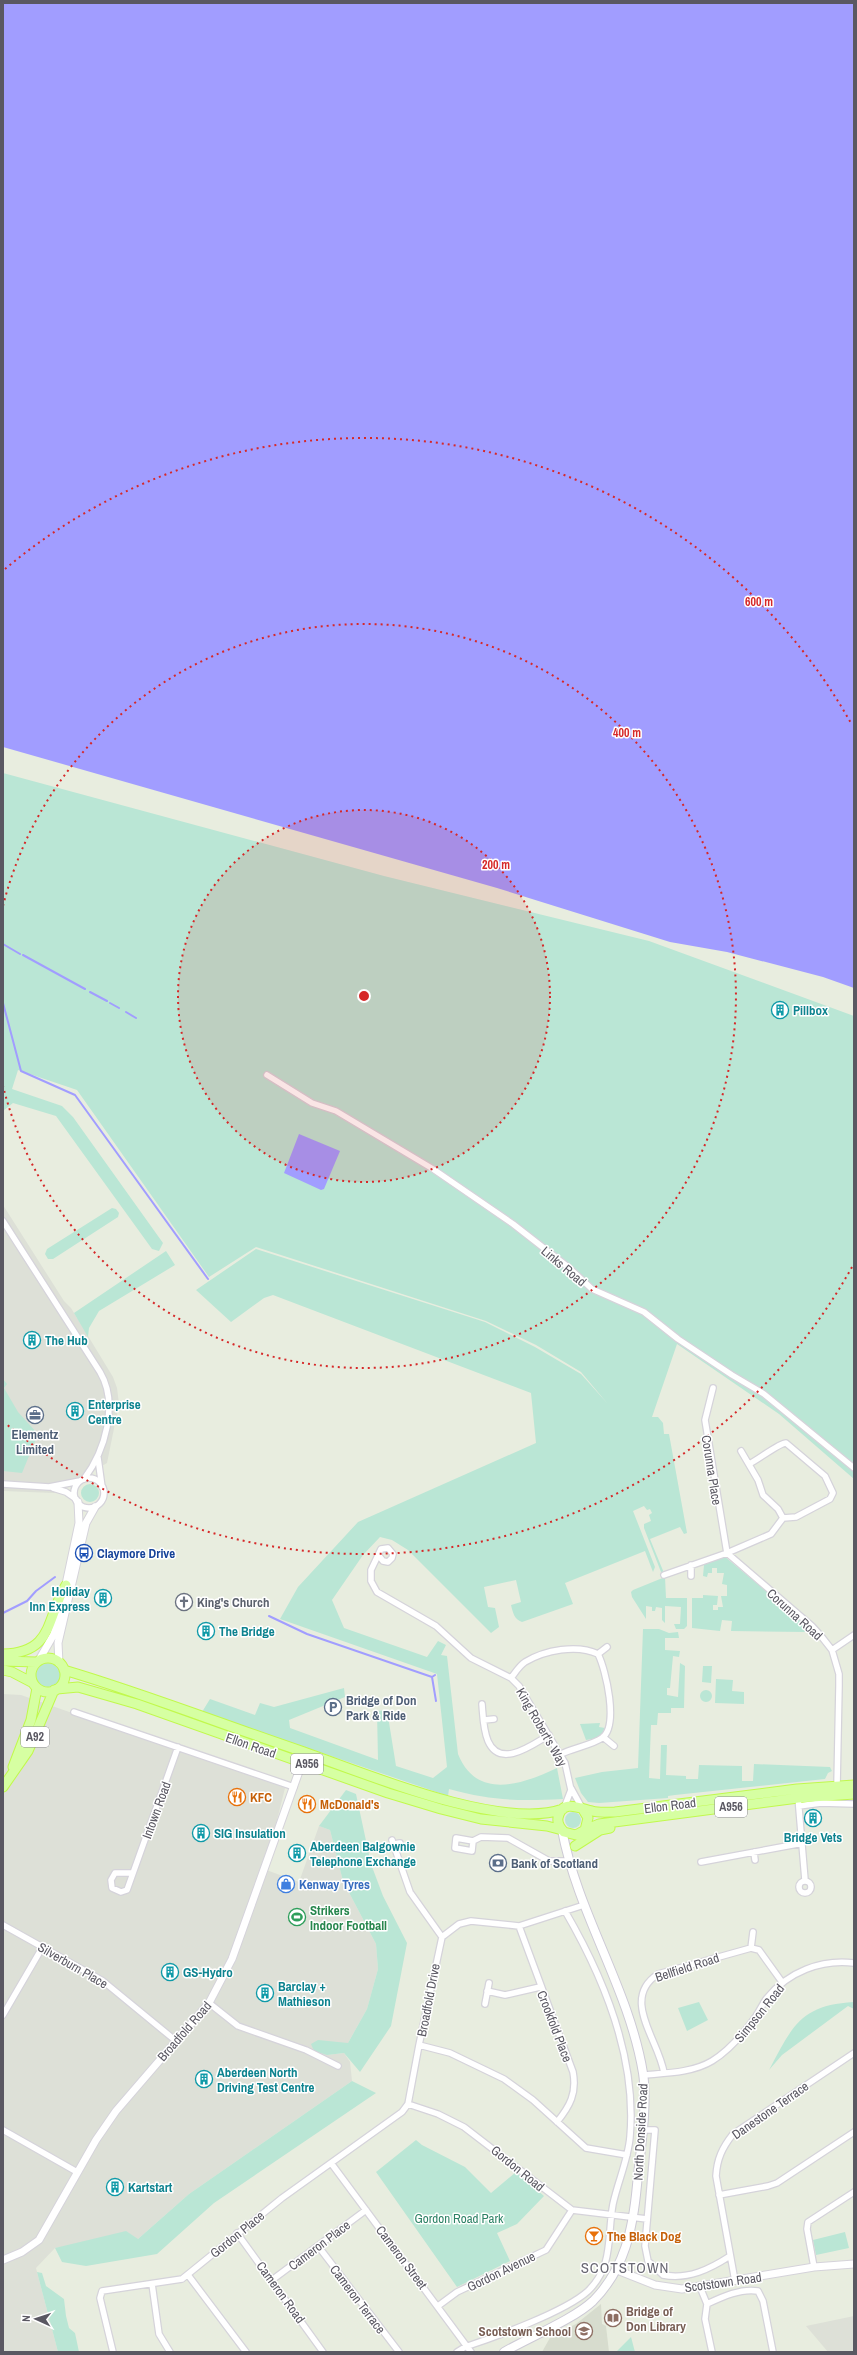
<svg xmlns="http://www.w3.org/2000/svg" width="857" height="2355" font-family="'Archivo Narrow',sans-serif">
<rect width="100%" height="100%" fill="#e8eddf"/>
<!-- industrial -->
<path fill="#dde0d7" d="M3,1205L64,1301L71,1308L113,1377L117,1388L119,1404L107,1463L54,1493L3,1491Z
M3,1694L21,1695L285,1788L276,1824L261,1868L299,1882L319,1826L330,1830L343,1881L376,1944L378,1969L367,2009L348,2043L327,2055L344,2053L350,2062L352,2081L189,2194L138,2239L55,2248L36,2268L58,2352H3Z
M854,2316V2352H828L806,2326Z"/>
<!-- education -->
<path fill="#d7dcce" d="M601,2304L602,2324L606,2326L609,2352H542L551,2336L576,2324Z"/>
<!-- green -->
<path fill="#bae6d5" d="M3,773L384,876L649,941L854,1016V1479L779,1414L677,1344L652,1417H658L663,1423L664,1434H669L687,1533L684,1534L680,1527L650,1539L664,1573L661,1572L644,1528V1524L651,1521L649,1515L652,1513L650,1509L647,1510L644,1506L633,1511L655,1567L653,1572L645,1551L565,1583L573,1604L522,1622C514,1619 513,1613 511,1605L521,1602L516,1580L484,1587L488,1607L495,1608L499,1627L491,1633L408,1550L392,1540L380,1537L363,1555L332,1600L344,1628L427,1657L438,1641L446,1645L441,1655L447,1656L458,1754C477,1801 523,1784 557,1768L563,1799C518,1801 493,1801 449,1789L448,1796L202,1712L210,1699L255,1715L260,1703L274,1707L344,1688L345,1697L289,1720L290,1728L378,1760L377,1711L387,1710L396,1766L433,1778L447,1767L437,1674L280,1619L298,1587L358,1522L536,1443L531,1393L273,1295L264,1298L231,1322L196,1290L256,1249L485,1322L535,1347L581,1374L607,1403L581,1372L536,1345L486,1321L256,1247L209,1277L77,1090L18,1070L12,1089L62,1106L73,1117L163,1243L159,1251L152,1249L56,1116L13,1103L3,1111Z
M112,1208L116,1209L119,1213L118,1217L53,1259H48L45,1254L47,1249Z
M166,1251L175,1265L99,1311L89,1328L88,1337L74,1313Z
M3,1379L7,1384L4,1388L18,1412L38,1434L22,1473L3,1471Z
M81 1493a9 9 0 1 1 18 0a9 9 0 1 1-18 0Z
M724,1556L807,1625V1632L731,1631L732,1621L722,1620L720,1631L692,1628V1598H703V1595L718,1596L717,1605H713V1610H718V1607H723L721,1596H727V1585L722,1584L724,1573H717V1568H712V1573H708L707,1577L703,1576L704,1565L697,1566Z
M665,1577L666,1598H687V1626L684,1629H676L674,1624H680L681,1607L665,1606V1623L662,1620V1608L656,1607L655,1611H652V1607L646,1606V1619L632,1597L631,1592L633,1590Z
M643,1629H659L669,1633L678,1632L679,1638H665V1650L680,1651L679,1657L673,1656L670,1688H667V1695L678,1697L680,1663L685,1666L684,1708H671V1713H658L657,1725H651L649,1778L660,1779L661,1745H667L666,1775L686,1776V1779H698L699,1765L742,1766V1781H753L754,1764L830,1767L832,1771L828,1773L825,1779L675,1795L668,1796V1798L599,1803L588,1802L581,1793L575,1778L602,1772L638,1768Z
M36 1675a12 12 0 1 1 24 0a12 12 0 1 1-24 0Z
M703,1666H712L711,1683L702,1682Z
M716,1679L733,1680L732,1691L744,1692V1704L715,1703Z
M700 1696a6 6 0 1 1 12 0a6 6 0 1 1-12 0Z
M600,1723L599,1727L605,1728C602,1737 594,1739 586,1740L580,1724Z
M346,1790L356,1794L371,1864L383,1896L407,1943L391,2026L360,2072L344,2053L327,2055L314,2051L311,2044L318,2040L348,2043L367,2009L378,1969L376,1944L343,1881L330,1830L319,1826Z
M565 1820a8 8 0 1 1 16 0a8 8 0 1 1-16 0Z
M699,2002L708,2020L687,2031L678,2008Z
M854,2002V2009L848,2006L782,2055L769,2070C792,2027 800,2005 854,2002Z
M352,2081L376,2093L214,2203L157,2254L86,2266L62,2262L55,2248L126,2231L138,2239L189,2194Z
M416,2140L422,2145L465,2167L491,2193L516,2172L544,2196L517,2224L497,2233L510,2261L457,2287L376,2172Z
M845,2232L849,2248L816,2255L813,2240Z
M37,2272L42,2273L46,2286L64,2299L66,2316L69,2328L75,2333L79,2352H58Z
M631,2337L635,2352H616Z"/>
<!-- water -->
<path fill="#a19dff" d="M3,3H854V988L823,977L727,952L670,942L497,888L3,747Z
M299,1134L340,1151L324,1189L321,1190L284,1173Z"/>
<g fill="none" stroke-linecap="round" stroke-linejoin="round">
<!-- stream -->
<path stroke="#a19dff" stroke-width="2" d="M3,944L20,954
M23,955L85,989
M90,992L107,1001
M3,1003L21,1071L75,1095L208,1279
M110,1003L119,1008
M126,1012L136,1018
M3,1613L27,1601L36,1591L55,1577
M269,1616L307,1634L432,1677L435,1675
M432,1677L436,1701"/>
<!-- minor casing -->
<g stroke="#d5d3da" stroke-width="8">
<path id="minor" d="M267,1075L312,1103L336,1111L433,1169L513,1224L568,1267L592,1289L644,1312L678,1339L732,1375L764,1394L854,1468
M3,1221L100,1372C119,1404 105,1451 84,1479
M713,1388L705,1420L727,1553L812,1626L821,1636L832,1650L839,1674V1686L837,1786
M98,1458L102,1487
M749,1464C758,1460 779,1443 786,1443L825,1476L833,1493L830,1499L796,1517L783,1518
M74 1493a15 15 0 1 1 30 0a15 15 0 1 1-30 0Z
M3,1484L49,1487L80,1481
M53,1488L66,1492L76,1499
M379,1556L383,1561L388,1562L392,1558L393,1554L388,1548L381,1549L371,1570V1581L377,1592L436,1626L471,1658L511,1678L519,1686L565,1763L571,1790L564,1808
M664,1575L727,1553L771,1534L783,1518L778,1509L763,1495L758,1480L741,1451
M691,1576V1565
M832,1650L854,1635
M598,1654L607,1647
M511,1678C515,1673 519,1666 525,1662C545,1650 577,1644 598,1654C606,1670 619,1726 602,1738C592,1745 573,1748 561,1754
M482,1704C483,1715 483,1729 488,1741C500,1769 532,1745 549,1735
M74,1712L294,1787
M484,1720L494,1719
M603,1737L614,1746
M571,1788L582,1808
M798,1797L805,1880
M799,1806L821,1803L854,1804
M392,1840L410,1892L442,1937
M473,1841L472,1851L455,1848L456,1838L473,1841L481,1837L508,1838L549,1861H568
M394,1844L400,1843
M754,1852L755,1860
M701,1862L803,1843
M133,1873H115L111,1880L112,1888L121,1892L127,1890L178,1747
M799 1887a6 6 0 1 1 12 0a6 6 0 1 1-12 0Z
M584,1905L519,1926L471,1921L459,1924L442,1937L419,2045L450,2053L504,2079L533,2100L586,2148L627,2155
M3,1925L103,1981L176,2041
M519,1926L573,2072C577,2093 570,2106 557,2122
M751,1948L753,1932
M487,1991L505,1995L540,1987
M209,2003L238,2026L306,2050L338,2066
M485,2004L489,1983
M3,2015L42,1948
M664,2073C659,2040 620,1999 658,1974L751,1948L759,1950L782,1982
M643,2075C665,2073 692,2073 712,2061C730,2050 744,2033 756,2016C760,2010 763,2003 767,1998C788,1972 821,1959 854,1963
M408,2104L438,2114L464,2127L572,2210L647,2219
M3,2130L77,2172
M642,2130H655L645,2246L648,2261L663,2275C688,2280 710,2269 730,2256
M331,2163L471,2352
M719,2195L768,2186L777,2183L854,2132
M237,2233L323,2352
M318,2246L399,2352
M814,2267L807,2229L808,2222L854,2192
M188,2275L246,2352
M272,2280L366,2210
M735,2281L716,2176C717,2159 722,2148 733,2134L854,2053
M152,2284L159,2334L170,2352
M700,2287L707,2304L705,2319L712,2352
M707,2304C722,2297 741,2288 758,2291L763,2301L773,2352
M438,2306L457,2292L546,2250L572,2210
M113,2352L100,2298L102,2291L182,2279L282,2198L402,2112L408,2104L419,2045
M457,2352L465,2347C495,2337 565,2312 588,2291C614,2266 607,2236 613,2204C618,2181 628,2160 630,2137C637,2058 604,1978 565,1911"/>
</g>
<!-- tertiary casing -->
<g stroke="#d5d3da" stroke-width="9">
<path id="tertiary" d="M65,1589L79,1523L78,1502
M39,1660L54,1634L63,1599
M59,1663L58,1643L86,1523L95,1507
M3,2260L22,2252L39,2240L96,2140L116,2111L209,2003L232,1959L302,1763
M617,2270L655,2285L682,2289L814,2267L854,2264"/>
</g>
<!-- secondary casing -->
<g stroke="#cdcad5" stroke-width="10">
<path id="secondary" d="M504,2352C528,2338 574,2319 593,2301C625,2269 633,2228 637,2185C640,2152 648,2106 643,2073C629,1988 578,1915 562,1830"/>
</g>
<!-- primary casing -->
<g stroke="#c1f94c" stroke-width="11">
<path id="primary" d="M3,1654C54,1653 46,1618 66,1585
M31 1675a17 17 0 1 1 34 0a17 17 0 1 1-34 0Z
M3,1661L36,1662
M3,1670L12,1672L33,1683
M64,1670C145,1694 224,1725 304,1752C366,1774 502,1831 563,1809
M57,1689L78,1687L137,1704L388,1793L441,1809L481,1819L547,1826L562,1830
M13,1767L31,1720L37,1688
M3,1787L28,1751L54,1690
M582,1808L588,1818L585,1830L576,1835L564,1832C560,1828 557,1824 558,1818C562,1798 581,1809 592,1811C599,1813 607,1812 615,1812L797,1789L854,1785
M585,1830L599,1824L798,1798L854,1794
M575,1846L600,1830L610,1828"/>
</g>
<!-- minor -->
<use href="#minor" stroke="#fff" stroke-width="5.5"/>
<!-- tertiary -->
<use href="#tertiary" stroke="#fff" stroke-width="7"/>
<!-- secondary -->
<use href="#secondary" stroke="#fff" stroke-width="8"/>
<!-- primary -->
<use href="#primary" stroke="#d6ffa2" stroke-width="9"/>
</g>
<!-- distance rings -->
<circle cx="364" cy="996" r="186" fill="#d62828" fill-opacity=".12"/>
<g fill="none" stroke="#d62828" stroke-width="2" stroke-dasharray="2 4">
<circle cx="364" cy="996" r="186"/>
<path d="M3 906A372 372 0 1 1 3 1086"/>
<path d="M852 1267A558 558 0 0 1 5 1423M5 569A558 558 0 0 1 852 725"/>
</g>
<!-- icons -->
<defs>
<g id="building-ring" transform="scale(0.9)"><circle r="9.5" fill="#fff" stroke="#0f9aa8" stroke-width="1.5"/><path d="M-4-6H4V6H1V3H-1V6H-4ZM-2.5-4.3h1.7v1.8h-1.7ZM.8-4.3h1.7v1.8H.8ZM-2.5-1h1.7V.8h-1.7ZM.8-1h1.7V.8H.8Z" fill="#0f9aa8"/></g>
<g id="office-ring" transform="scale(0.9)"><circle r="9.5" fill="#fff" stroke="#5c6f8a" stroke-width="1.5"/><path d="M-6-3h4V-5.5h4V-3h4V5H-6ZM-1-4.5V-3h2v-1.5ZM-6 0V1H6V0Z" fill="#5c6f8a"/></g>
<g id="bus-ring" transform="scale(0.9)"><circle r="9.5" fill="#fff" stroke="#1a4fb4" stroke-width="1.5"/><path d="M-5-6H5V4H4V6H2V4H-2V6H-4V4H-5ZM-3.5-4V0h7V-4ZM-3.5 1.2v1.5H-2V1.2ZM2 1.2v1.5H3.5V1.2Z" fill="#1a4fb4"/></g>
<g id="church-ring" transform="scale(0.9)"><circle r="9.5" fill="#fff" stroke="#6b7280" stroke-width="1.5"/><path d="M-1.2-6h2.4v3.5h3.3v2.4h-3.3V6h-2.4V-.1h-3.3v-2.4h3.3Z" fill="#6b7280"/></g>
<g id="parking-ring" transform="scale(0.9)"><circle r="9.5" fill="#fff" stroke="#5c6f8a" stroke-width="1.5"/><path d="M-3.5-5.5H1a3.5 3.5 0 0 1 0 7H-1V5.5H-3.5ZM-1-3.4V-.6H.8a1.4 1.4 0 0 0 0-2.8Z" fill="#5c6f8a"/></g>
<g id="restaurant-ring" transform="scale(0.9)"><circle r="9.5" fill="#fff" stroke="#e8710a" stroke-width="1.5"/><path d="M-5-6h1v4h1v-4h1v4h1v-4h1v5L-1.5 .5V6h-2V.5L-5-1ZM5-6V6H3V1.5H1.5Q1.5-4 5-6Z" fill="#e8710a"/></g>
<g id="bank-ring" transform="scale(0.9)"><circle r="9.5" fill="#fff" stroke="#5c6f8a" stroke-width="1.5"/><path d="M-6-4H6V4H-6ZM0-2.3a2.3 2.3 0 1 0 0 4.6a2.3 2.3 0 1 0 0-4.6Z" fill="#5c6f8a"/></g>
<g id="shop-ring" transform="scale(0.9)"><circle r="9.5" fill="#fff" stroke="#3f7fe0" stroke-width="1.5"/><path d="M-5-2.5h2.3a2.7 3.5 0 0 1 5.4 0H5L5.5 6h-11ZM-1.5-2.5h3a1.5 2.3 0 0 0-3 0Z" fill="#3f7fe0"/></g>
<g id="stadium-ring" transform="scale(0.9)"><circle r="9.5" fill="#fff" stroke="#2e9e5b" stroke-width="1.5"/><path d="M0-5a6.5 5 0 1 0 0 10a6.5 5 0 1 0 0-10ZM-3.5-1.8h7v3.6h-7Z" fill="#2e9e5b"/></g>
<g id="bar-ring" transform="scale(0.9)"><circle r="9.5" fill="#fff" stroke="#e8710a" stroke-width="1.5"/><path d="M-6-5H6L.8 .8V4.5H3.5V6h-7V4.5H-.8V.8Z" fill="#e8710a"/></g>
<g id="library-ring" transform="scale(0.9)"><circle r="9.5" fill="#fff" stroke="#8d6e63" stroke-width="1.5"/><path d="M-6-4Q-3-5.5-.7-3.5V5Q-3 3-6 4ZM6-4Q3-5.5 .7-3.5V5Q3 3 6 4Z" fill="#8d6e63"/></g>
<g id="school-ring" transform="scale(0.9)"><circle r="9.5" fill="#fff" stroke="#8d6e63" stroke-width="1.5"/><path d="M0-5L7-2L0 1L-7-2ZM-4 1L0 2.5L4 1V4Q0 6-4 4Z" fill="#8d6e63"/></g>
</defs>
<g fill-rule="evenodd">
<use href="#building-ring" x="780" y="1010"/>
<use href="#building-ring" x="32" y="1340"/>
<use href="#building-ring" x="75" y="1411"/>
<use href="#office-ring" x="35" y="1415"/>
<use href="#bus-ring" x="84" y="1553"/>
<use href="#building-ring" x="103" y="1598"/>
<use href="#church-ring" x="184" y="1602"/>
<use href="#building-ring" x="206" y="1631"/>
<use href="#parking-ring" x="333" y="1707"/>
<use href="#restaurant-ring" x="237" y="1797"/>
<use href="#restaurant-ring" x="307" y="1804"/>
<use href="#building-ring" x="813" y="1818"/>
<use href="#building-ring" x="201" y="1833"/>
<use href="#building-ring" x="297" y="1853"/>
<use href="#bank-ring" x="498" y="1863"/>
<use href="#shop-ring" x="286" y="1884"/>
<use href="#stadium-ring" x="297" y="1917"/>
<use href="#building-ring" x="170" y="1972"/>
<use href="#building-ring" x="265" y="1993"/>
<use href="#building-ring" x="204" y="2079"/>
<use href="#building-ring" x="115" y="2187"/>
<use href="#bar-ring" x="594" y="2236"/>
<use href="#library-ring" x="613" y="2318"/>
<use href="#school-ring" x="584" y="2331"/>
</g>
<g text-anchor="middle" stroke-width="3" stroke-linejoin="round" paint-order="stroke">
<!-- shield labels -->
<g fill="#fff" stroke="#8c8a91" stroke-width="1">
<rect x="21" y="1727" width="28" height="20" rx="3"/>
<rect x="291" y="1754" width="32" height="20" rx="3"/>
<rect x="715" y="1797" width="32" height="20" rx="3"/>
</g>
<g font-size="12" font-weight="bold" fill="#5a5862">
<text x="35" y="1741">A92</text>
<text x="307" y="1768">A956</text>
<text x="731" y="1811">A956</text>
</g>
<!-- culture labels -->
<g font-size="13" font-weight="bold" fill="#0d838f" stroke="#fff" text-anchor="start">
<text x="793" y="1015">Pillbox</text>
<text x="45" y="1345">The Hub</text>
<text x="88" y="1409">Enterprise<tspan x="88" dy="15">Centre</tspan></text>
<text x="90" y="1596" text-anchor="end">Holiday<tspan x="90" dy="15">Inn Express</tspan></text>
<text x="219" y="1636">The Bridge</text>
<text x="214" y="1838">SIG Insulation</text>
<text x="813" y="1842" text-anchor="middle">Bridge Vets</text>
<text x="310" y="1851">Aberdeen Balgownie<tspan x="310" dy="15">Telephone Exchange</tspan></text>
<text x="183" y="1977">GS-Hydro</text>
<text x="278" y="1991">Barclay +<tspan x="278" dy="15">Mathieson</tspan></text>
<text x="217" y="2077">Aberdeen North<tspan x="217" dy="15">Driving Test Centre</tspan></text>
<text x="128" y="2192">Kartstart</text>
</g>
<!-- street labels -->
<g font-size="13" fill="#5a5862" stroke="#fff">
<text transform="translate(564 1266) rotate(40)" y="5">Links Road</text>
<text transform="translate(712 1470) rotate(81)" y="5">Corunna Place</text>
<text transform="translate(795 1614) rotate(42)" y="5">Corunna Road</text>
<text transform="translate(542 1727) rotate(60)" y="5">King Robert's Way</text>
<text transform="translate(251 1745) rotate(19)" y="5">Ellon Road</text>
<text transform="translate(670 1805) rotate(-7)" y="5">Ellon Road</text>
<text transform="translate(156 1810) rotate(-70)" y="5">Intown Road</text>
<text transform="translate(73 1965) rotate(30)" y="5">Silverburn Place</text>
<text transform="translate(687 1967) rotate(-18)" y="5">Bellfield Road</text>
<text transform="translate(428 2000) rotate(-79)" y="5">Broadfold Drive</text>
<text transform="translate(759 2013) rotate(-51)" y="5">Simpson Road</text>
<text transform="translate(555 2026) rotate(69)" y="5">Crookfold Place</text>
<text transform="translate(184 2031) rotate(-49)" y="5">Broadfold Road</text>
<text transform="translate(770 2110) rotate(-35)" y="5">Danestone Terrace</text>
<text transform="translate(640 2132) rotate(-87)" y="5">North Donside Road</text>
<text transform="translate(518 2168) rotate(39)" y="5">Gordon Road</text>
<text transform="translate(237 2234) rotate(-39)" y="5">Gordon Place</text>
<text transform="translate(319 2245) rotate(-37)" y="5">Cameron Place</text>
<text transform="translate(402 2257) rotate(53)" y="5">Cameron Street</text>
<text transform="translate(501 2271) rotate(-26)" y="5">Gordon Avenue</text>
<text transform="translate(723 2282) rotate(-8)" y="5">Scotstown Road</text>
<text transform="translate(281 2292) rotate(54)" y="5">Cameron Road</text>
<text transform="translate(358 2299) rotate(53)" y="5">Cameron Terrace</text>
</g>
<!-- service labels -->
<g font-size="13" font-weight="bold" fill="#4e5e75" stroke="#fff" text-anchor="start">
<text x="35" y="1439" text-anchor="middle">Elementz<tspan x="35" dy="15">Limited</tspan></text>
<text x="346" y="1705">Bridge of Don<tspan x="346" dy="15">Park &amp; Ride</tspan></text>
<text x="511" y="1868">Bank of Scotland</text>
</g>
<!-- transit labels -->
<g font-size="13" font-weight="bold" fill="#164399" stroke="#fff" text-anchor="start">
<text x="97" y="1558">Claymore Drive</text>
</g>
<!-- worship labels -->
<g font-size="13" font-weight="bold" fill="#5b616d" stroke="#fff" text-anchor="start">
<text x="197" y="1607">King's Church</text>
</g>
<!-- food labels -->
<g font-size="13" font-weight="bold" fill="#c56008" stroke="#fff" text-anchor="start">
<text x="250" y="1802">KFC</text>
<text x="320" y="1809">McDonald's</text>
<text x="607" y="2241">The Black Dog</text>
</g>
<!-- shop labels -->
<g font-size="13" font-weight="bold" fill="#366cbe" stroke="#fff" text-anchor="start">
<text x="299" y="1889">Kenway Tyres</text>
</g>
<!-- leisure labels -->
<g font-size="13" font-weight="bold" fill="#27864d" stroke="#fff" text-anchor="start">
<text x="310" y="1915">Strikers<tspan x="310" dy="15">Indoor Football</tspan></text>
</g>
<!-- park labels -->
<g font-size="13" fill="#2e8366" stroke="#fff">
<text x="459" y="2223">Gordon Road Park</text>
</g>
<!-- education labels -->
<g font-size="13" font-weight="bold" fill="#785e54" stroke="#fff" text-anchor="start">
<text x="626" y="2316">Bridge of<tspan x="626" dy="15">Don Library</tspan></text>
<text x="571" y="2336" text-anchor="end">Scotstown School</text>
</g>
<!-- quarter labels -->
<g font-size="15" letter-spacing="1" fill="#6a6974" stroke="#fff">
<text x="625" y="2273">SCOTSTOWN</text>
</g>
</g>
<circle cx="364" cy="996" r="6" fill="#d62828" stroke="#fff" stroke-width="2"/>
<g font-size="12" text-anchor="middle" font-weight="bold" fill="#d62828" stroke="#fff" stroke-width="3" stroke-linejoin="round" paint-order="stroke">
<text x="759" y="606">600 m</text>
<text x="627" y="737">400 m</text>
<text x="496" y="869">200 m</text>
</g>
<!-- border -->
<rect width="857" height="2355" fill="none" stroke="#5a5862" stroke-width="8"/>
<!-- north arrow -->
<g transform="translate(36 2319) rotate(273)" stroke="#ffffff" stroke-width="3" paint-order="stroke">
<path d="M0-3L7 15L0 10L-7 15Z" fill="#5a5862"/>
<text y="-6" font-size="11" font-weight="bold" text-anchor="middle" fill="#5a5862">N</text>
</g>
</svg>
